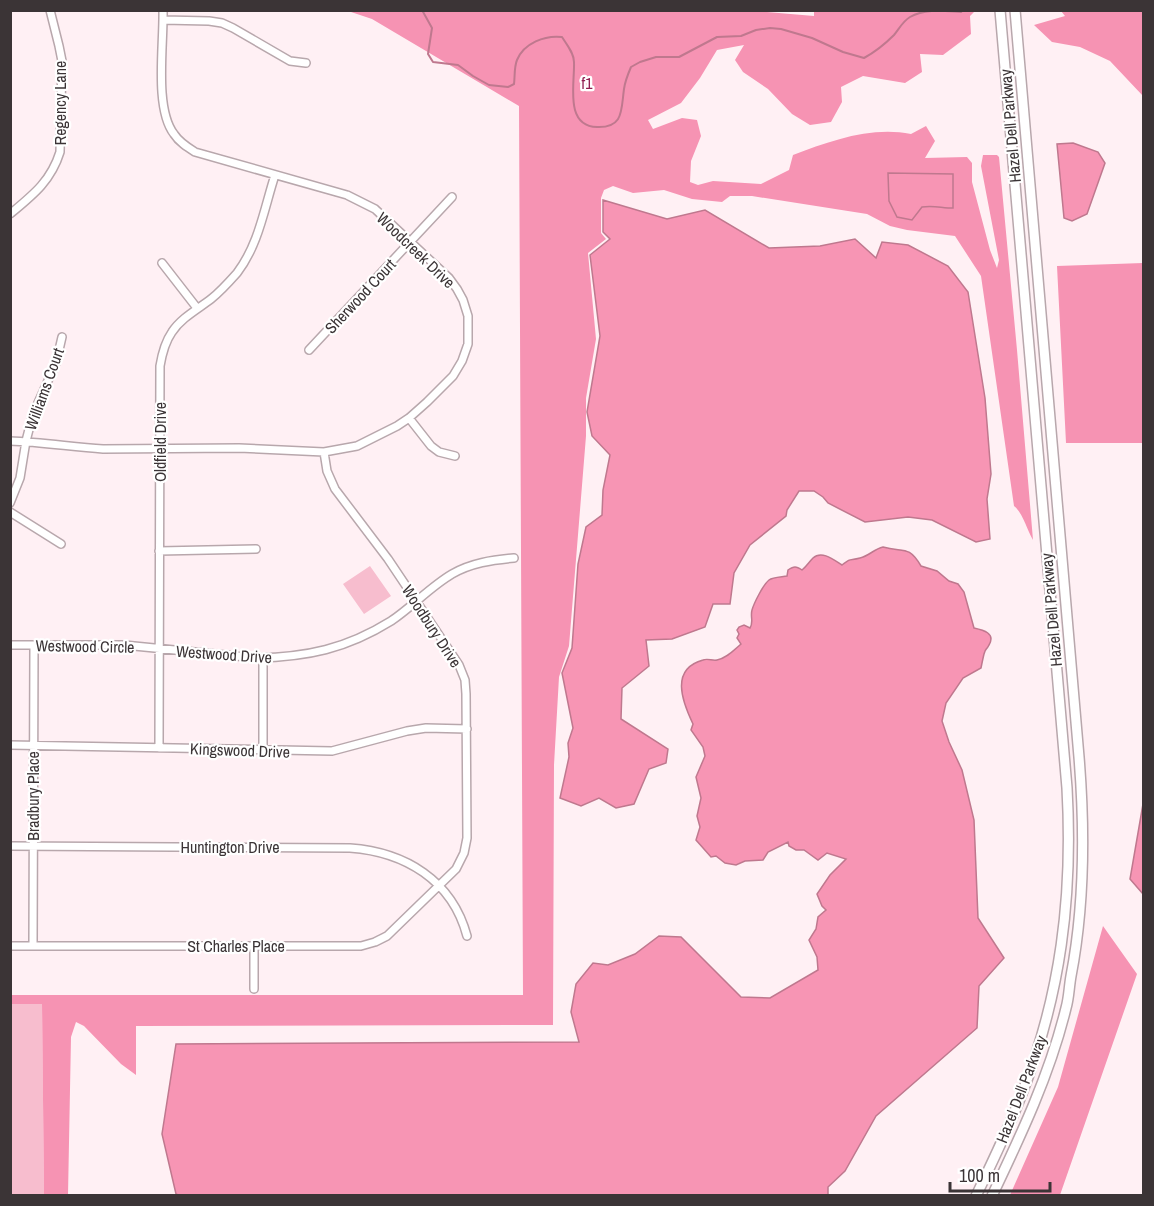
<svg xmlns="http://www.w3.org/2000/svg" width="1154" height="1206" font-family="'Archivo Narrow',sans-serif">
<rect width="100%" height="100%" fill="#fff0f4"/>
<!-- green -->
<path fill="#f7bdce" d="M370,566L391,596L364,614L343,584Z
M10,1004H42L44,1195H11Z"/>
<!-- forest -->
<path fill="#f693b3" d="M702,10L767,12L814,16V10L975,11L970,16L971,34L943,55L920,54L922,72L905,83L863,76L841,87L842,102L831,122L810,125L792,114L768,89L743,72L735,60L744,45L717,50L700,78L681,103L648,120L653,129L682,118L697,120L701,136L691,161L690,182L698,185L713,181L761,184L789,170L793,155C830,141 871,126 911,134L926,126L935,141L925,158L967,157L972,163V182L990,250L997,268L999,260L981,166L983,155H997L999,157L1017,350L1033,540C1027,530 1023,513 1014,506L981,276L955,236L907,230L890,226L867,214L752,196H730L722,202L692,199L664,190L633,193L613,186L604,190L601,198V233L606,239L588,253L596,339L586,398V436L569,646L559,677L554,765L553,1025L136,1026V1075L121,1064L84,1026L76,1022L71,1037L68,1195H44L42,1004H11L10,995H523L519,106L372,19L348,11Z
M1061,11H1143V96L1110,61L1080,47L1052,42L1034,25L1065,16Z
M1143,263V443H1066L1057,266Z
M1103,926L1137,974L1060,1195H1010L1058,1087Z"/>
<!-- water -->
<path fill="#f795b4" stroke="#bf788e" stroke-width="1.5" d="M1073,143L1098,152L1105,163L1087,214L1072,221L1064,218L1057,144Z
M888,173L953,174V208C942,208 933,205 922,207L912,220L897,217L889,201Z
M603,200L667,219L705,210L769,248L820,246L855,239L876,258L882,242L908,245L948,266L968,292L985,398L991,474L987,499L990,539L976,542L932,520L908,517L865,522L828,503L823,497L814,491H799L787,510L786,516L750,545L734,573L730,604H713L705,627L672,639L646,640L649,666L622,688L621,719L668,749L666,763L649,769L634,804L616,808L599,798L581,806L560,798L569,757L568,743L573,728L562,673L572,648L578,564L586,527L602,515L603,490L610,455L592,436L587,412L600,336L590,255L610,239L603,232Z
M883,547C903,553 908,544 921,566L937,571L949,581L958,584L964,592L974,628C983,630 996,633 989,645C986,651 986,647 984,654C983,658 982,663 981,668L963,678L946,703L942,721L949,742L962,770L974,820L978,918L1004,958L979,986L977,1028L876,1116L845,1171L828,1187V1195H178L176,1194L162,1134L176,1044L579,1042L571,1012L576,984L593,963L608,965L635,954L659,936L681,937L741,997L770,998L818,970L817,957L809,940L816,929L818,917L826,910L822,906L817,894L830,875L846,859L827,853L818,860L804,850H796L789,846L788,842L768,852L763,860L745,861L736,865L725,863L716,856L711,857L696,840L700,827L697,816L701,798L696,777L705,756L703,747L691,730L693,724C682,701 670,669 703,660C708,658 712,661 717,660C727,658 734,650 741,644L737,638L739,634L737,630L739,627L744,625L750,628C754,622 750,617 752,610C754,603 763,585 769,580C773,577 782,577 787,576L788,570C794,566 796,566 802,570C807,566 809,562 813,558C822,550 834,560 842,565C852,557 849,561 860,558C869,556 874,549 883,547Z
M1143,804V894L1130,879Z"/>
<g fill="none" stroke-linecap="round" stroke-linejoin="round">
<!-- stream -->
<path stroke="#bf788e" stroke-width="2" d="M422,10L432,28L428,54L433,62L458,65L473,76L489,85L508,87L514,84C515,77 514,67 517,60C524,43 545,35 562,37C567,45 574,53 574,62C575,83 564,126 597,127C624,128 621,110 624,89C625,81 628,74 631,67L640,62L656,57H679L717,37L741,36L756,30L770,28L781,29L812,38L843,52L864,58C875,52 885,44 894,35C899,29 903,21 910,17C925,8 945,11 961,12L963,10"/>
<!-- street casing -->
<g stroke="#b8a7ac" stroke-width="10">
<path id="street" d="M163,20L209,21L222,23L233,28L290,61L306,63
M10,214C33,195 51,181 60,152L62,61L59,46L50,10
M162,263L197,308
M309,350L452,197
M409,418L431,446L439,452L455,456
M10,441C42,442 72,447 103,449L239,448L324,452L357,446L397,426L409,418L427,402L453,376L462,361L468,344V316L463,300L457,289L449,278L375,209L347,195L195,152C187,147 179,142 174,134C154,108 164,44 163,10
M10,503L20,478L26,441L33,414L56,363L62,337
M10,512L61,544
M159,551L256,549
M10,645H124L256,658C307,657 346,649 391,621C412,607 430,587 452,574C471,563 492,560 514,558
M10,745L332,751L407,731L426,728L467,729
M159,748L160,366C162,354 165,342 172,332C181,318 198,309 211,299C220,292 229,282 237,273C259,244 264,209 275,175
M263,751V658
M10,846L350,848C405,852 452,880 467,936
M10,946H361L375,942L387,936L456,869L464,853L467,838L466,694L465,680L459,665L388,559L335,489L327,471L324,452
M33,946L34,645
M254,989V946"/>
</g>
<!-- secondary casing -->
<g stroke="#b8a7ac" stroke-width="12">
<path id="secondary" d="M976,1196C992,1163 1008,1130 1021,1096C1061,995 1073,896 1067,788L1000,10
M992,1196C1021,1135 1050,1074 1066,1008C1069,998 1069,987 1071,976C1085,903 1085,831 1079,757L1015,10"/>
</g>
<!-- street -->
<use href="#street" stroke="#fff" stroke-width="7"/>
<!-- secondary -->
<use href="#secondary" stroke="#fff" stroke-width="9"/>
</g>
<g text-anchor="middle" stroke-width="4.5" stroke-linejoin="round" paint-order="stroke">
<!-- park labels -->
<g font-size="16" fill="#901e50" stroke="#fff">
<text x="587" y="89">f1</text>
</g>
<!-- street labels -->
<g font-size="16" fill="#3b3436" stroke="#fff">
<text transform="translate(60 103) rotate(-90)" y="6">Regency Lane</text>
<text transform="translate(1010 126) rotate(-95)" y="6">Hazel Dell Parkway</text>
<text transform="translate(416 250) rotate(44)" y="6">Woodcreek Drive</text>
<text transform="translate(360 296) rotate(-47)" y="6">Sherwood Court</text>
<text transform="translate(44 389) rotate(-70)" y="6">Williams Court</text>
<text transform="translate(160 442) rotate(-90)" y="6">Oldfield Drive</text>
<text transform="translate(1051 610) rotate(-95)" y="6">Hazel Dell Parkway</text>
<text transform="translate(432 626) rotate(57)" y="6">Woodbury Drive</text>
<text transform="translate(85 646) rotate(1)" y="6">Westwood Circle</text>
<text transform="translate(224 654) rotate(4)" y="6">Westwood Drive</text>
<text transform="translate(240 750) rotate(2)" y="6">Kingswood Drive</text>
<text transform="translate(33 796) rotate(-90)" y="6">Bradbury Place</text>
<text x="230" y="853">Huntington Drive</text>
<text x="236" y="952">St Charles Place</text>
<text transform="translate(1021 1089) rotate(-69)" y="6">Hazel Dell Parkway</text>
</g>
</g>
<!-- border -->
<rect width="1154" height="1206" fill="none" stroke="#3b3436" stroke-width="24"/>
<!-- scale -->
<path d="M950 1182v9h100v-9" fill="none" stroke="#3b3436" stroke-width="3"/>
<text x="959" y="1182" font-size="18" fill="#3b3436" stroke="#ffffff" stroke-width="4.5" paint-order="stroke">100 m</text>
</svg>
